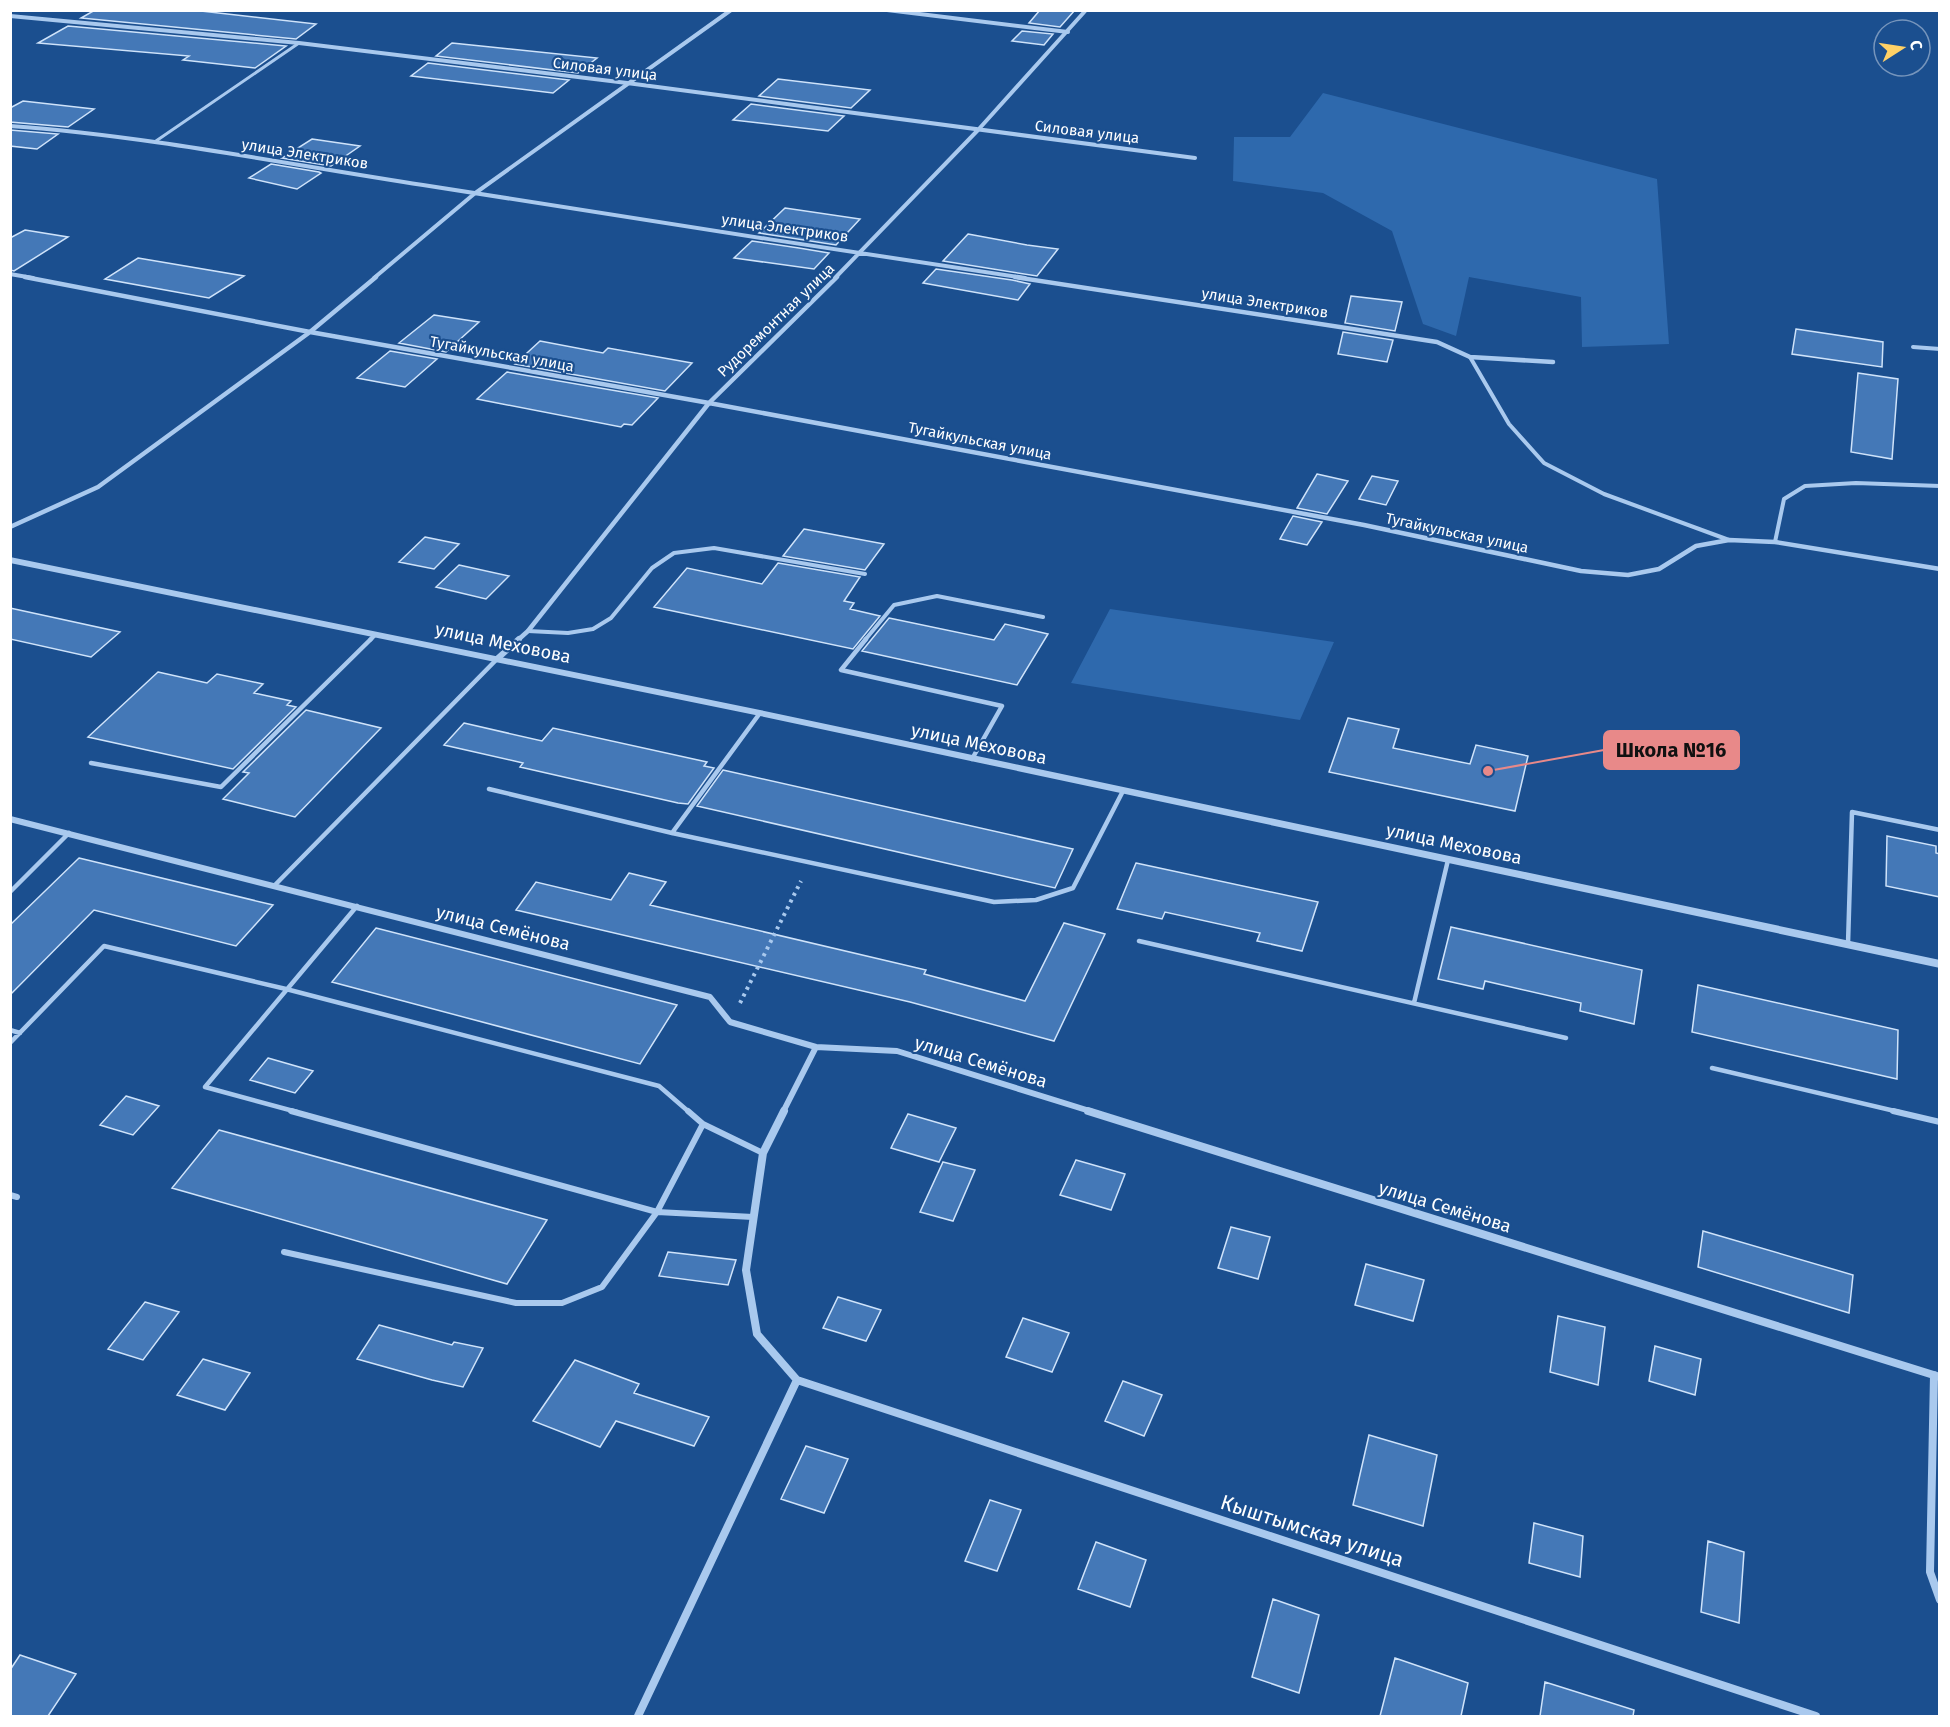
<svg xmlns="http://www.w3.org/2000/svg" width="1950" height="1727" font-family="'Fira Sans',sans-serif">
<rect width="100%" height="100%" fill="#1b4f8f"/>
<!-- green -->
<path fill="#2e69ad" d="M1323,93L1657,179L1669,344L1582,347L1581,297L1469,277L1456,336L1423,324L1392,231L1323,193L1233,181L1234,137H1290Z
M1110,609L1334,642L1300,720L1071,683Z"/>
<!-- building -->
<path fill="#4478b7" stroke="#cfe3fa" stroke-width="1.5" d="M95,10H192L316,24L296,39L81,18Z
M1040,10H1075L1060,27L1029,23Z
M68,26L286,46L255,68L183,60L189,56L38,43Z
M1022,31L1053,34L1044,45L1012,41Z
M452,43L597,58L578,73L436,56Z
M428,63L569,80L553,93L411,76Z
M778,79L870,90L851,108L759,96Z
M23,101L94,109L68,127L10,122V108Z
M751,104L844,116L828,131L733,120Z
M10,130L58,134L37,149L10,146Z
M312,139L360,146L331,166L282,158Z
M271,164L319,172L321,173L297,189L249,178Z
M785,208L860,219L836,245L759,233Z
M25,230L68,237L14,271L10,270V238Z
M968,234L1027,245L1058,249L1037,276L943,261Z
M752,241L799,248L829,253L814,269L734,258Z
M138,258L244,276L209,298L105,279Z
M936,269L1012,280L1030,284L1018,300L923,283Z
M1351,296L1402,302L1395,331L1345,323Z
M434,315L479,322L446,352L399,343Z
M1796,329L1883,342L1882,367L1792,354Z
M1343,332L1393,340L1387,362L1338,354Z
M540,341L603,353L608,348L692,363L665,391L515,364Z
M390,351L437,359L405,387L357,378Z
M507,372L658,398L632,425L624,424L621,427L477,399Z
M1858,373L1898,379L1892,459L1851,452Z
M1317,474L1348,481L1327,514L1297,508Z
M1372,476L1398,481L1386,505L1359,499Z
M1293,516L1322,522L1307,545L1280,539Z
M804,529L884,544L865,570L783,556Z
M425,537L459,544L434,569L399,562Z
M778,563L860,577L844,601L854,603L850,609L880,616L853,649L654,607L687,568L762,584Z
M459,565L509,576L486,599L436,587Z
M10,608L120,632L91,657L10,639Z
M889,618L994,640L1005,624L1048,634L1017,685L862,651Z
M158,672L207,683L217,674L263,684L254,693L291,701L287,705L296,707L233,769L88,737Z
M306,710L381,728L295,817L223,799L249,773L243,772Z
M1348,718L1399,729L1393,748L1470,764L1476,745L1528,756L1515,811L1329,772Z
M464,723L542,741L553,728L707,762L704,766L714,768L688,804L678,803L520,767L523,763L444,745Z
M723,770L1073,849L1055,888L697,806Z
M1887,836L1936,846V853L1940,854V897L1886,886Z
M79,858L273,905L236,946L94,910L10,995V925Z
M1136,863L1318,902L1302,951L1257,941L1260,933L1165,912L1162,919L1117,909Z
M629,873L666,882L650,905L926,970L924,974L1025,1001L1064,923L1105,934L1054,1041L910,1002L516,910L536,882L611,900Z
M1451,927L1642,970L1634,1024L1580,1011L1581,1003L1485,981L1483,989L1438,979Z
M376,928L677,1005L640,1064L332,982Z
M1698,985L1898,1030L1897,1079L1692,1032Z
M268,1058L313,1071L295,1093L250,1080Z
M126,1096L159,1106L133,1135L100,1125Z
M908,1114L956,1128L939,1162L891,1148Z
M219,1130L547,1220L507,1284L172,1188Z
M1076,1160L1125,1174L1111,1210L1060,1195Z
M943,1162L975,1170L953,1221L920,1212Z
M1231,1227L1270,1237L1258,1279L1218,1268Z
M1703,1231L1853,1275L1849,1313L1698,1267Z
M668,1252L736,1260L728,1285L659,1276Z
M1366,1264L1424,1280L1413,1321L1355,1305Z
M838,1297L881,1310L866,1341L823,1328Z
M145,1302L179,1312L143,1360L108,1349Z
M1558,1316L1605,1327L1598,1385L1550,1372Z
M1023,1318L1069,1333L1052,1372L1006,1357Z
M379,1325L452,1345L454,1342L483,1348L463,1387L432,1380L357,1359Z
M1655,1346L1701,1359L1695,1395L1649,1381Z
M203,1359L250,1373L225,1410L177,1395Z
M575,1360L639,1384L634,1393L709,1417L694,1446L616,1421L600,1447L533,1421Z
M1123,1381L1162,1395L1144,1436L1105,1421Z
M1369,1435L1437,1455L1423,1526L1353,1505Z
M806,1446L848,1459L824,1513L781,1499Z
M990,1500L1021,1510L997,1571L965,1561Z
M1534,1523L1583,1536L1580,1577L1529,1563Z
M1708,1541L1744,1552L1739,1623L1701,1612Z
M1096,1542L1146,1560L1130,1607L1078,1589Z
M1273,1599L1319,1615L1299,1693L1252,1677Z
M20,1655L76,1674L48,1716H10V1670Z
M1395,1658L1468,1683L1461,1716H1380Z
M1545,1682L1634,1710L1633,1716H1540Z"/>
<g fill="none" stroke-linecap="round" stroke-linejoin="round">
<!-- path -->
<path stroke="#a9c9ee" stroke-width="4" stroke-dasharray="3 4.5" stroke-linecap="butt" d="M740,1003L801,881"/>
<!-- service-far3 -->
<path stroke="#a9c9ee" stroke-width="3" d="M156,141L299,43"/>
<!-- service-far2 -->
<path stroke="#a9c9ee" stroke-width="4" d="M1913,347L1940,349
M1470,357L1509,424L1544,463L1604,494L1729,540
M1775,542L1784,499L1805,486L1856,483L1940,486
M528,631L568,633L593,629L611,618L652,568L674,553L714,548L865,574
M370,640L376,634
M865,640L894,605L937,596L1043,617"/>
<!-- service-far1 -->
<path stroke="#a9c9ee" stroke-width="4.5" d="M866,639L841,670L1002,706L972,759
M91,763L221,787L371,639
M489,789L672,833L994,902L1036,900L1073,888L1123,791
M672,833L760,713
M274,886L497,659
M10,892L69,833
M1139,941L1566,1038
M1848,944L1852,812L1940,830
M1414,1003L1448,860
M10,1030L20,1033
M10,1043L104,946L286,989L659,1086L689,1112
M1712,1068L1899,1112
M297,1112L205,1087L357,906"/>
<!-- service -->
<path stroke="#a9c9ee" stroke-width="6" d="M291,1111L657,1212L753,1217
M688,1111L703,1124L763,1153
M1893,1111L1940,1122
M10,1195L17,1197
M284,1252L516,1303H562L602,1287L657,1212L703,1124"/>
<!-- minor-far3 -->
<path stroke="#a9c9ee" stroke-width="4" d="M887,10L1068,32
M10,16L299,43L627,83L1195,158
M10,126C149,136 285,164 423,185C624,217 824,248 1025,278
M10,274L33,278
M374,278L474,194L731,10
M835,278L978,130L1086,10"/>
<!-- minor-far2 -->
<path stroke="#a9c9ee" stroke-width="4.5" d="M25,277L310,332L709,403L1364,525L1581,571L1628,575L1659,569L1696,546L1729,540L1775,542L1940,569
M1015,277L1437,342L1470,357L1553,362
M10,527L98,487L310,332L376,277
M518,640L528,631L709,403L837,277"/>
<!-- minor-far1 -->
<path stroke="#a9c9ee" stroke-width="6" d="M497,659L519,639
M10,819L710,997L730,1022L816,1047L897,1051L1093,1112
M783,1112L816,1047"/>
<!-- minor -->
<path stroke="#a9c9ee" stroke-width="8" d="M784,1111L763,1153L746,1270L757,1334L797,1380
M1088,1111L1940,1377
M1934,1375L1930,1572L1940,1600
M797,1380L1816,1716
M638,1716L797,1380"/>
<!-- tertiary -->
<path fill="#a9c9ee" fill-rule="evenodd" d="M10,557L760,710L1940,960V968L760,716L10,563Z"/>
</g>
<g text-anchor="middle" stroke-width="4.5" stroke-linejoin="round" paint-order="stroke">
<!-- far-street labels -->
<g font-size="15" fill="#fff" stroke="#1b4f8f">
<text transform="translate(605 69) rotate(7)" y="5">Силовая улица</text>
<text transform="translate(1087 132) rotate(7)" y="5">Силовая улица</text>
<text transform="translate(305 154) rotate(9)" y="5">улица Электриков</text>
<text transform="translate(785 228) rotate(8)" y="5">улица Электриков</text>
<text transform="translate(1265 303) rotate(9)" y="5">улица Электриков</text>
<text transform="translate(776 320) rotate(-44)" y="5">Рудоремонтная улица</text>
<text transform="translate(502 354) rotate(10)" y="5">Тугайкульская улица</text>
<text transform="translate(980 441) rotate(11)" y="5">Тугайкульская улица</text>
<text transform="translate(1457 533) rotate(12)" y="5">Тугайкульская улица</text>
</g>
<!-- street labels -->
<g font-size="18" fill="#fff" stroke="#1b4f8f">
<text transform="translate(503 643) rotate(12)" y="6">улица Меховова</text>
<text transform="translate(979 744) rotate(12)" y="6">улица Меховова</text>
<text transform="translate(1454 844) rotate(12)" y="6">улица Меховова</text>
<text transform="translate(503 928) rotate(14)" y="6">улица Семёнова</text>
<text transform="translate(981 1062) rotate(17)" y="6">улица Семёнова</text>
<text transform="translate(1445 1207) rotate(17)" y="6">улица Семёнова</text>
</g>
<!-- near-street labels -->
<g font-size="21" fill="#fff" stroke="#1b4f8f">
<text transform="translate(1312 1531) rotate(18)" y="7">Кыштымская улица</text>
</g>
</g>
<!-- callouts -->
<path fill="none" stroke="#e88989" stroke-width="2" d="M1488 771L1604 750"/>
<circle fill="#e88989" stroke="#1b4f8f" stroke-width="2" cx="1488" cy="771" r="6"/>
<rect fill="#e88989" stroke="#e88989" stroke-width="2" x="1604" y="731" width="135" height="38" rx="6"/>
<g font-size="20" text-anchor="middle" font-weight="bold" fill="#111">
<text x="1671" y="757">Школа №16</text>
</g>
<!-- border -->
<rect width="1950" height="1727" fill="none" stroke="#ffffff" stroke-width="24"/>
<!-- north arrow -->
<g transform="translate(1902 48) rotate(78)"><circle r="28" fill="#1b4f8f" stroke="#7695bc" stroke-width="1.5"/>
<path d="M0-4.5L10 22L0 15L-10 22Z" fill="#ffd166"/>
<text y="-9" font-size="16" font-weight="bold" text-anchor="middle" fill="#ffffff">С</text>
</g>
</svg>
